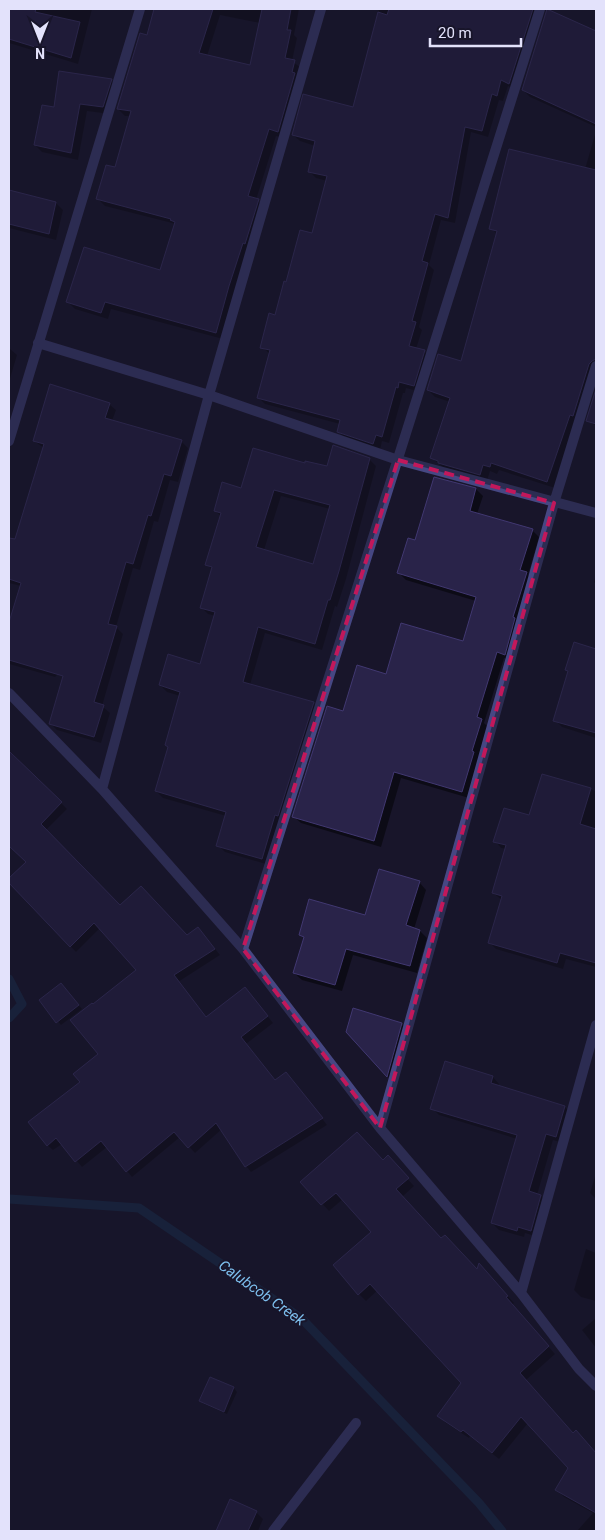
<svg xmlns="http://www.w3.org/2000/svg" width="605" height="1540" font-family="Roboto,sans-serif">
<rect width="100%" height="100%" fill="#18152a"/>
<!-- shadow -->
<path fill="#0007" fill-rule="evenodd" d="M9,9H92L78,64L9,43Z
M155,9H299L294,35L297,38L292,61L301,68L285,138L276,136L256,200L265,207L223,339L111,309L108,319L75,309L68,302L161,272L176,224L105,206L98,199L116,169L131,116H125L118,109L148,36ZM220,15L260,23L250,66L207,56Z
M379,9H539L516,90L508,86L503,101L499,100L488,137L471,132L455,223L441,220L429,265L434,270L419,327L422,330L416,349L424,351L431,358L420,392L406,388L405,393H403L389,443L382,441L380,450L345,438L338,431L340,424L265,404L258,397L270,354L262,347L276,316L287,284L313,234L327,181L316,178L309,171L315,146L300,141L293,135L354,109L374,32L373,30Z
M548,10L596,32V127L530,97L523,90Z
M111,80L118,87L110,114L87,111L78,160L42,152L35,145L55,109Z
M596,131V375L555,488L499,470L497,474L490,471L487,481L446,470L432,458L450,402L435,397L428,390L462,363L498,235L491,228L585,169Z
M9,191L56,203L63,210L56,240L9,228Z
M9,348L17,355L9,382Z
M596,393V426L588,420Z
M109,404L116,410L112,421L181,441L188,448L178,482L170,480L158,522L154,521L140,570L133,568L116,627L123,634L102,706L110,713L101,743L57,730L50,723L68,664L55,677L9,664V626L21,586L9,583V545L11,540L15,541L44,448L34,441Z
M369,459L376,466L346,579L337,607L335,606L322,650L265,633L250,685L313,703L320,710L269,865L225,852L218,845L226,816L163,798L156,791L169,748L166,745L180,696L167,692L160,685L201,665L215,616L208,614L201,607L212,570L207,564L221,516L215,511L242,489L306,465L328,468ZM281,496L330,509L314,565L264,550Z
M435,478L476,489L483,496L477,514L532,530L539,537L528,575L533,580L512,661L504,658L484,723L488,727L469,798L401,778L381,847L301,823L293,816L344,712L386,675L464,642L476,601L406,580L399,573L416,541Z
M596,574V585L594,582Z
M575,644L596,650V738L562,727L555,720L569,672L567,670Z
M9,750L67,809L46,830L120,907L187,936L204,935L220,955L178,982L207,1018L250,994L273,1023L246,1044L276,1082L292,1079L327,1125L251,1172L246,1166L222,1129L195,1153L180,1137L132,1177L107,1147L82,1167L62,1144L53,1150L47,1145L81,1082L99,1054L138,970L100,928L76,952L9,882L27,862L9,844Z
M543,775L596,791V967L566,959L563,969L496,949L489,942L502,900L493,893L506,849L501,848L495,841L530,817Z
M419,882L426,890L414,929L420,931L427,938L417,973L353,955L342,991L302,980L294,973L305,939L300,935L366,916Z
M61,984L82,1009L61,1025L40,1000Z
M401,1024L409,1031L394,1083L347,1032Z
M493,1077L499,1084L498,1087L565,1107L572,1114L563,1143L553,1140L537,1195L541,1196L548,1203L538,1237L525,1233L524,1237L499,1230L492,1223L517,1139L439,1115L432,1108Z
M383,1161L394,1164L414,1186L402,1197L442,1240L478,1271L486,1272L514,1303L512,1305L555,1354L526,1380L574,1434L583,1439L596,1454V1472L593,1475L596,1478V1531H577L593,1513L564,1497L557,1490L569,1468L528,1423L499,1459L470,1436L469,1438L446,1423L439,1416L462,1383L378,1290L366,1301L359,1294L373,1232L343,1199L329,1211L302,1182Z
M596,1173V1199L590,1193Z
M586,1249L596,1253V1301L581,1297L574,1290Z
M596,1318V1348L582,1330Z
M211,1378L234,1388L237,1392L227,1414L204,1404L201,1401Z
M231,1501L256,1512L263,1519L258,1531H218Z"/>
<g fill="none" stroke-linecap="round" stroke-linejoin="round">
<!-- stream -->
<path stroke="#19304f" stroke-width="9" d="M9,979L22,1004L9,1018
M9,1199L139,1208L302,1319L479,1503L502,1531"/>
</g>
<!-- building -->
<path fill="#292349" stroke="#413871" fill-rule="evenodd" d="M9,9H36L35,12L80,22L71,58L9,39Z
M154,9H213L199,53L250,65L262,9H291L287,30H291L285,58L295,60L292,72L295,73L278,132L269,129L248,196L259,199L245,244L243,243L229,286L216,333L105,302L101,313L66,302L84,247L160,270L175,222L170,220L171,219L96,199L106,165L115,167L131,111L117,109L140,33L147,35Z
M389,9H533L509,84L501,80L497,96L492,94L482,131L465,127L448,218L435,214L422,261L428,263L412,321L416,322L409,346L425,350L414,386L399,382L398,388L396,387L382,437L376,435L373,444L337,432L340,420L257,398L270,350L260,348L269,313L275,315L284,281L286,282L300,230L312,233L327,176L308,172L315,141L292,135L303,94L353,107L378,12L387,15Z
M547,9L596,31V124L522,90Z
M59,71L112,79L103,107L80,104L71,153L34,145L42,105L54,107Z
M509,149L596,170V359L592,361L589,364L573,416L570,415L547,482L491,463L490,467L483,465L480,475L438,463V461L430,458L450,398L427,390L438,354L461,361L497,231L489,229Z
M9,190L56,202L49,234L9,224Z
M50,384L110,403L105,418L182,440L171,476L164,474L151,516L148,515L133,564L126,562L108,624L117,626L94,702L104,705L94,737L49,724L63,676L9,660V622L21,583L9,579V538L15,539L44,444L33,441Z
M596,389V424L586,421Z
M333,445L370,458L339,571L330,600H328L315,644L258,627L243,682L314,702L278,816L275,815L262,859L216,846L226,812L155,791L168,747L165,745L180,692L159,685L168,654L200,664L215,612L200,608L212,567L205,565L221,513L214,511L222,482L241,488L253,448L305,463V461L327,466ZM274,490L330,505L313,564L256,547Z
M434,477L476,488L470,511L533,529L520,570L527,572L513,617L515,618L505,655L497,652L477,717L482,719L472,751L474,752L462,792L394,772L374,841L292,817L327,706L343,711L357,665L386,674L401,623L463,641L476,597L397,573L408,538L415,540Z
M574,642L596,649V733L553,721L568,671L565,670Z
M9,751L62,802L41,824L120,905L141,886L187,935L198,927L215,949L174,975L206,1017L245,987L268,1016L241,1037L275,1080L286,1072L323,1118L245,1167L216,1123L188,1148L174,1132L126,1172L101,1141L75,1162L56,1138L47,1146L28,1122L80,1082L73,1074L98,1054L70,1020L92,1003L93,1004L136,970L94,923L70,947L9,883V878L26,862L9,846Z
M542,774L591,788L580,824L596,829V963L560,953L557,963L488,943L502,896L492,893L506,845L493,842L504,808L529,815Z
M379,869L420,881L406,925L420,930L410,966L346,949L335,985L293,973L304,937L299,935L309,899L365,915Z
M61,983L79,1005L56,1023L39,1000Z
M353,1008L402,1023L387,1077L346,1032Z
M445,1061L493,1076L491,1083L565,1106L556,1137L546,1134L529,1191L541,1195L531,1231L518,1227L517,1231L491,1223L517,1135L430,1109Z
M357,1132L383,1160L388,1155L409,1178L396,1189L441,1238L445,1235L477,1269L479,1263L508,1296L506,1297L549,1346L520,1373L573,1433L576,1430L596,1453V1513L555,1490L568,1468L521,1417L492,1453L463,1430L461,1432L437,1416L461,1383L370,1284L358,1295L333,1265L371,1232L336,1193L321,1205L300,1182Z
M210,1377L234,1387L224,1412L199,1401Z
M230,1499L257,1511L248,1531H216Z"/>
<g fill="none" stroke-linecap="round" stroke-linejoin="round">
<!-- minor -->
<path stroke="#464783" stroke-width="10" d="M38,343L209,395L398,460L596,513
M9,441L140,9
M9,693L102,789L243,949L380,1128L521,1293L579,1369L596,1386
M102,789L209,395L321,9
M243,949L540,9
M380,1128L554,503L596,366
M521,1293L596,1025
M273,1531L356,1423"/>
</g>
<!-- marked area -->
<path d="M0 0H605V1540H0ZM398,460L554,503L380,1128L243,949Z" fill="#18152a" fill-opacity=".55" fill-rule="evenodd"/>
<path fill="none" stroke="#c2185b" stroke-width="4" stroke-dasharray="10 6" stroke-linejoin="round" d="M398,460L554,503L380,1128L243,949Z"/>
<g text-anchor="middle" stroke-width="4" stroke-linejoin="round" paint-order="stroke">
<!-- water labels -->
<g font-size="15" font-style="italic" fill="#7dbfee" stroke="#18152a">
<text transform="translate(262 1293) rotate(35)" y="5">Calubcob Creek</text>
</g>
</g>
<!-- border -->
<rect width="605" height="1540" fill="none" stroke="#e3e2fb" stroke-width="20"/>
<!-- north arrow -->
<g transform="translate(40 40) rotate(180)" stroke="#18152a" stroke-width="4" paint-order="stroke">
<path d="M0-4L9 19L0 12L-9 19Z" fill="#e3e2fb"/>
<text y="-8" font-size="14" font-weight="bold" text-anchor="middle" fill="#e3e2fb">N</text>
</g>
<!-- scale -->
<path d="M430 38v8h91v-8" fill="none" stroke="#e3e2fb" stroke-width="2.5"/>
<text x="438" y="38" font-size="15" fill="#e3e2fb" stroke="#18152a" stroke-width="4" paint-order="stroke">20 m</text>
</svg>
